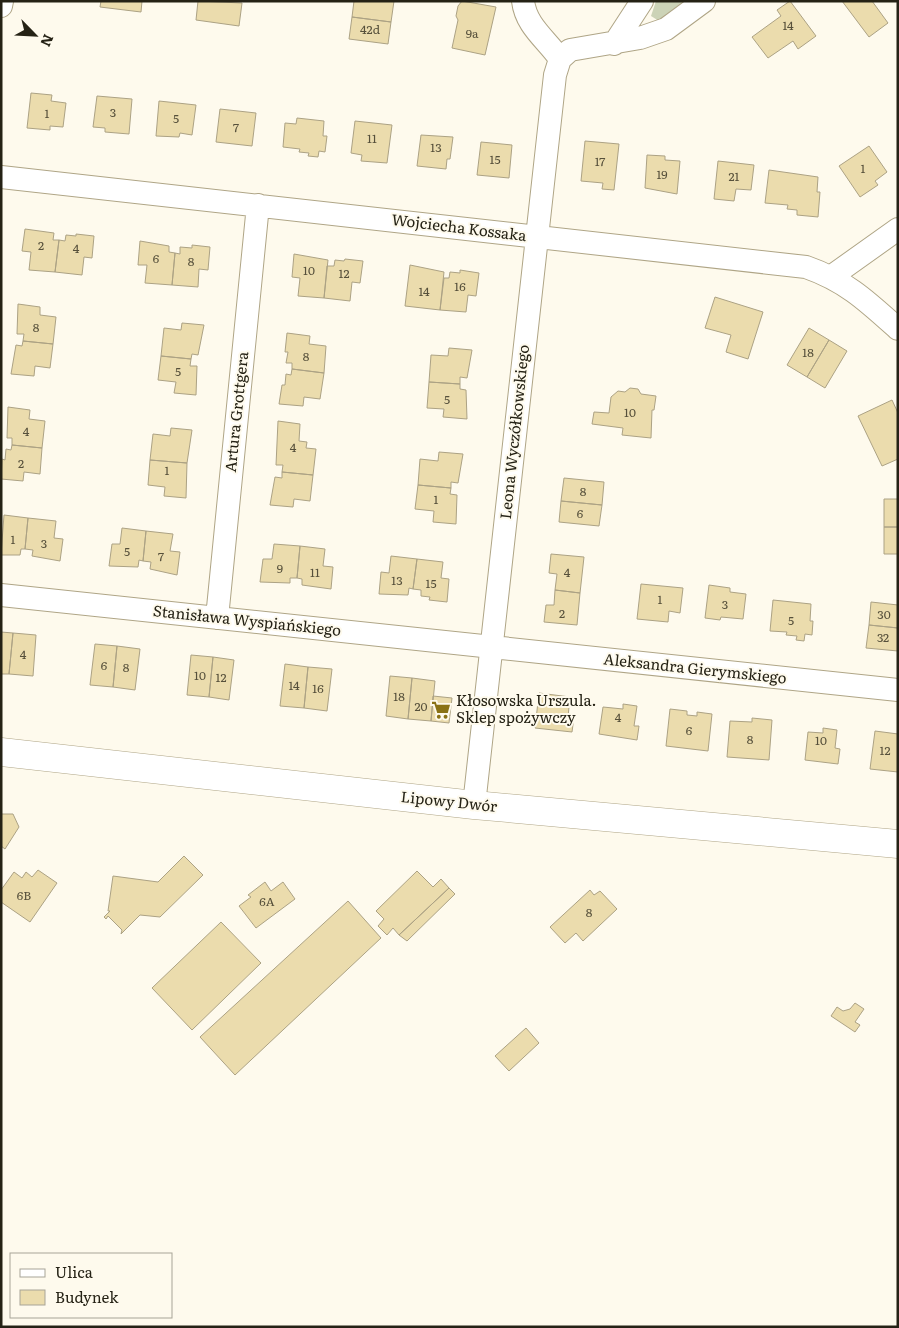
<svg xmlns="http://www.w3.org/2000/svg" width="899" height="1328" font-family="Literata,serif">
<rect width="100%" height="100%" fill="#fefaed"/>
<!-- green -->
<path fill="#ccd3b7" d="M656,1H688L659,21L651,16Z"/>
<!-- building -->
<path fill="#ebdcad" stroke="#aca284" d="M101,1H142L141,12L100,7Z
M198,1L242,3L239,26L196,20Z
M354,1H394L391,22L352,17Z
M462,1L496,7L485,55L452,48L458,20L456,16L458,6Z
M790,1L816,36L798,49L793,41L768,58L752,37L781,16L777,10Z
M842,1H872L888,23L869,37Z
M352,17L391,22L388,44L349,39Z
M31,93L52,95L51,101L66,103L63,127L50,126V130L27,128Z
M97,96L132,99L129,134L105,132V128L93,127Z
M159,101L196,105L192,135L180,133L179,137L156,136Z
M220,109L256,113L252,146L216,142Z
M297,118L324,121L323,136H327L325,152L319,151L318,157L308,156L309,153L299,152L300,149L283,147L285,123L296,124Z
M355,121L392,125L387,163L361,161L362,155L351,153Z
M421,135L453,137L450,159H447L446,169L417,166Z
M585,141L619,144L614,190L602,189L603,183L581,181Z
M481,142L512,145L509,178L477,175Z
M869,146L887,172L875,181L878,185L860,197L839,166Z
M647,155L665,156V160L680,161L677,194L645,188Z
M718,161L754,165L751,190L736,189L734,201L714,199Z
M769,170L818,177L817,192H820L818,217L797,215V210L787,209L788,205L765,203Z
M25,229L54,233L53,240H59L55,272L29,270L31,252L22,251Z
M76,234L94,236L92,258L84,257L82,275L55,272L59,240L65,241L66,235L76,236Z
M140,241L169,246V252L175,253L172,285L145,283L147,265H138Z
M192,245L210,247L208,270L199,269L198,287L172,285L175,253L180,254V247L192,248Z
M294,254L328,260L324,298L298,296L300,278L292,277Z
M345,259L363,261L360,283L352,282L350,301L324,298L327,266H334L335,260L344,261Z
M410,265L444,272L440,310L405,306Z
M460,270L479,273L476,296L468,295L466,312L440,310L444,278H449L450,272L460,273Z
M715,297L763,312L748,359L726,352L731,335L705,328Z
M18,304L40,307V315L56,317L53,344L23,341L24,334H17Z
M182,323L204,325L198,355L192,354L191,359L161,356L164,328L181,330Z
M809,328L829,340L807,377L787,365Z
M287,333L310,336L309,344L326,346L324,373L292,369V363H286L288,352H285Z
M829,340L847,351L825,388L807,377Z
M23,341L53,344L50,368L35,366L34,376L11,374L16,345L22,346Z
M449,348L472,350L467,378L460,377V384L429,382L431,355L448,356Z
M161,356L191,359L190,366H197L196,395L174,393L176,382L158,380Z
M292,369L324,373L320,399L304,397L303,406L279,404L282,385H285L286,374L291,375Z
M429,382L460,384V389L466,390L467,419L443,417L444,409L427,408Z
M630,388L638,389L641,394L656,396L654,410H652L651,438L622,435L623,428L592,424L594,412L609,413L611,397L618,391L625,392Z
M892,400L898,413V459L882,466L858,416Z
M8,407L30,410L29,419L45,421L42,448L12,445V438H7Z
M278,421L300,424L299,441L307,442L306,448L316,449L313,475L282,472L283,465H276Z
M171,428L192,430L187,463L150,460L153,434L170,436Z
M12,445L42,448L40,474L24,472L23,481L1,479L2,459L5,460L6,449L11,450Z
M439,452L463,454L458,483L451,482V488L418,485L420,459L438,461Z
M150,460L187,463L186,498L164,496L165,487L148,485Z
M282,472L313,475L310,501L294,499L293,507L270,505L275,477L282,478Z
M564,478L604,482L602,505L561,501Z
M418,485L451,488L450,494L457,495L456,524L433,522L434,511L415,509Z
M884,499H898V527H884Z
M561,501L602,505L599,526L559,522Z
M4,515L28,518L25,549H21L20,555H1Z
M28,518L56,521L54,538L63,539L60,561L32,556L33,550L25,549Z
M884,527H898V554H884Z
M122,528L146,531L143,561L139,560L138,567L109,566L112,544H120Z
M146,531L173,534L170,551L180,552L177,575L150,569L151,562L143,561Z
M274,544L300,546L297,578H290V583L260,582L263,559H272Z
M300,546L325,549L323,566L333,567L331,589L302,585V579L297,578Z
M551,554L584,557L580,593L555,590L557,574L549,573Z
M391,556L417,559L413,589L409,588L408,595L379,594L381,572L389,573Z
M417,559L443,562L441,578L449,579L447,602L429,600L430,597L421,596V590L413,589Z
M641,584L683,588L680,613L669,611L668,622L637,619Z
M709,585L730,588V592L746,594L743,619L721,617L720,620L705,618Z
M555,590L580,593L577,625L544,622L546,605H554Z
M773,600L811,604L810,621H813L812,635L805,634L804,641L796,640L797,636L786,635L787,632L770,631Z
M871,602L898,605V628L869,625Z
M869,625L898,628V651L866,648Z
M1,632L13,633L9,674H1Z
M13,633L36,635L33,676L9,674Z
M95,644L117,646L113,687L90,685Z
M117,646L140,649L135,690L113,687Z
M191,655L213,657L209,697L187,695Z
M213,657L234,660L229,700L209,697Z
M285,664L308,667L304,708L280,706Z
M308,667L332,669L327,711L304,708Z
M390,676L412,678L408,719L386,716Z
M412,678L435,681L431,721L408,719Z
M539,693L570,697L568,717H574L572,732L535,728Z
M433,696L452,698L449,723L431,721Z
M623,704L637,706L634,726H639L637,740L599,734L603,707L623,709Z
M670,709L687,711V715L697,716V712L712,714L708,751L666,746Z
M752,718L772,720L769,760L727,757L730,721L752,722Z
M823,728L837,730L835,748L840,749L838,764L805,760L808,732L823,733Z
M875,731L898,734V772L870,769Z
M1,814H13L19,827L5,849L1,846Z
M184,856L203,875L160,917L140,915L121,934L122,930L108,916L106,919L104,917L110,911H108L113,876L158,882Z
M38,870L57,883L30,922L1,902V890L14,872L22,878L26,872L32,877Z
M417,871L433,887L441,879L449,888L399,935L393,928L387,935L378,926L384,919L376,911Z
M265,882L271,891L283,882L295,899L256,928L239,906L251,897L248,895Z
M449,888L455,894L407,941L399,935Z
M590,890L594,895L600,891L617,909L583,941L576,933L565,943L550,927Z
M348,901L381,938L235,1075L200,1037Z
M221,922L261,963L192,1030L152,988Z
M855,1003L864,1009L855,1022L860,1025L855,1032L831,1016L837,1007L843,1011L850,1009Z
M526,1028L539,1043L509,1071L495,1056Z"/>
<g fill="none" stroke-linecap="round" stroke-linejoin="round">
<!-- minor casing -->
<g stroke="#afa586" stroke-width="24">
<path id="minor" d="M523,1C526,26 546,39 560,59
M1,6L2,1
M614,44L642,1
M1,177L806,267C846,281 867,301 898,329
M832,276L898,229
M1,595L898,690
M217,618L258,205
M474,805L555,75L560,59L570,50L640,38L666,29L704,1"/>
</g>
<!-- tertiary casing -->
<g stroke="#afa586" stroke-width="29">
<path id="tertiary" d="M1,752L474,805L898,844"/>
</g>
<!-- minor -->
<use href="#minor" stroke="#fff" stroke-width="22"/>
<!-- tertiary -->
<use href="#tertiary" stroke="#fff" stroke-width="28"/>
</g>
<!-- icons -->
<defs>
<g id="supermarket-bare" transform="scale(1.5)"><path d="M-6-5.5h2.5l.6 2H6L4.5 2H-2.5L-4.4-4H-6ZM-1.5 3.2a1.3 1.3 0 1 0 .1 0ZM3 3.2a1.3 1.3 0 1 0 .1 0Z" fill="#8a7215" stroke="#fefaed" stroke-width="2.5" paint-order="stroke"/></g>
</defs>
<g fill-rule="evenodd">
<use href="#supermarket-bare" x="441" y="710"/>
</g>
<g text-anchor="middle" stroke-width="4" stroke-linejoin="round" paint-order="stroke">
<!-- number labels -->
<g font-size="12" fill="#56503b">
<text x="788" y="30">14</text>
<text x="370" y="34">42d</text>
<text x="472" y="38">9a</text>
<text x="113" y="117">3</text>
<text x="47" y="118">1</text>
<text x="176" y="123">5</text>
<text x="236" y="132">7</text>
<text x="372" y="143">11</text>
<text x="436" y="152">13</text>
<text x="495" y="164">15</text>
<text x="600" y="166">17</text>
<text x="863" y="173">1</text>
<text x="662" y="179">19</text>
<text x="734" y="181">21</text>
<text x="41" y="250">2</text>
<text x="76" y="253">4</text>
<text x="156" y="263">6</text>
<text x="191" y="266">8</text>
<text x="309" y="275">10</text>
<text x="344" y="278">12</text>
<text x="460" y="291">16</text>
<text x="424" y="296">14</text>
<text x="36" y="332">8</text>
<text x="808" y="357">18</text>
<text x="306" y="361">8</text>
<text x="178" y="376">5</text>
<text x="447" y="404">5</text>
<text x="630" y="417">10</text>
<text x="26" y="436">4</text>
<text x="293" y="452">4</text>
<text x="21" y="468">2</text>
<text x="167" y="475">1</text>
<text x="583" y="496">8</text>
<text x="436" y="504">1</text>
<text x="580" y="518">6</text>
<text x="13" y="544">1</text>
<text x="44" y="548">3</text>
<text x="127" y="556">5</text>
<text x="161" y="561">7</text>
<text x="280" y="573">9</text>
<text x="315" y="577">11</text>
<text x="567" y="577">4</text>
<text x="397" y="585">13</text>
<text x="431" y="588">15</text>
<text x="660" y="604">1</text>
<text x="725" y="609">3</text>
<text x="562" y="618">2</text>
<text x="884" y="619">30</text>
<text x="791" y="625">5</text>
<text x="883" y="642">32</text>
<text x="23" y="659">4</text>
<text x="104" y="670">6</text>
<text x="126" y="672">8</text>
<text x="200" y="680">10</text>
<text x="221" y="682">12</text>
<text x="294" y="690">14</text>
<text x="318" y="693">16</text>
<text x="399" y="701">18</text>
<text x="421" y="711">20</text>
<text x="618" y="722">4</text>
<text x="689" y="735">6</text>
<text x="750" y="744">8</text>
<text x="821" y="745">10</text>
<text x="885" y="755">12</text>
<text x="24" y="900">6B</text>
<text x="267" y="906">6A</text>
<text x="589" y="917">8</text>
</g>
<!-- street labels -->
<g font-size="15" fill="#252215" stroke="#fefaed">
<text transform="translate(459 228) rotate(7)" y="5">Wojciecha Kossaka</text>
<text transform="translate(237 412) rotate(-84)" y="5">Artura Grottgera</text>
<text transform="translate(515 432) rotate(-84)" y="5">Leona Wyczółkowskiego</text>
<text transform="translate(247 621) rotate(6)" y="5">Stanisława Wyspiańskiego</text>
<text transform="translate(695 669) rotate(6)" y="5">Aleksandra Gierymskiego</text>
<text transform="translate(449 802) rotate(6)" y="5">Lipowy Dwór</text>
</g>
<!-- poi labels -->
<g font-size="15" fill="#252215" stroke="#fefaed" text-anchor="start">
<text x="456" y="706">Kłosowska Urszula.<tspan x="456" dy="17">Sklep spożywczy</tspan></text>
</g>
</g>
<!-- border -->
<rect width="899" height="1328" fill="none" stroke="#252215" stroke-width="5"/>
<!-- legend -->
<rect x="10" y="1253" width="162" height="65" fill="#fefaed" stroke="#a7a497"/>
<rect x="20" y="1269" width="25" height="8" fill="#ffffff" stroke="#a7a497"/>
<text x="55" y="1278" font-size="15" fill="#252215">Ulica</text>
<rect x="20" y="1290" width="25" height="15" fill="#ebdcad" stroke="#a7a497"/>
<text x="55" y="1303" font-size="15" fill="#252215">Budynek</text>
<!-- north arrow -->
<g transform="translate(35 35) rotate(114)" stroke="#fefaed" stroke-width="4" paint-order="stroke">
<path d="M0-4L9 19L0 12L-9 19Z" fill="#252215"/>
<text y="-8" font-size="14" font-weight="bold" text-anchor="middle" fill="#252215">N</text>
</g>
</svg>
